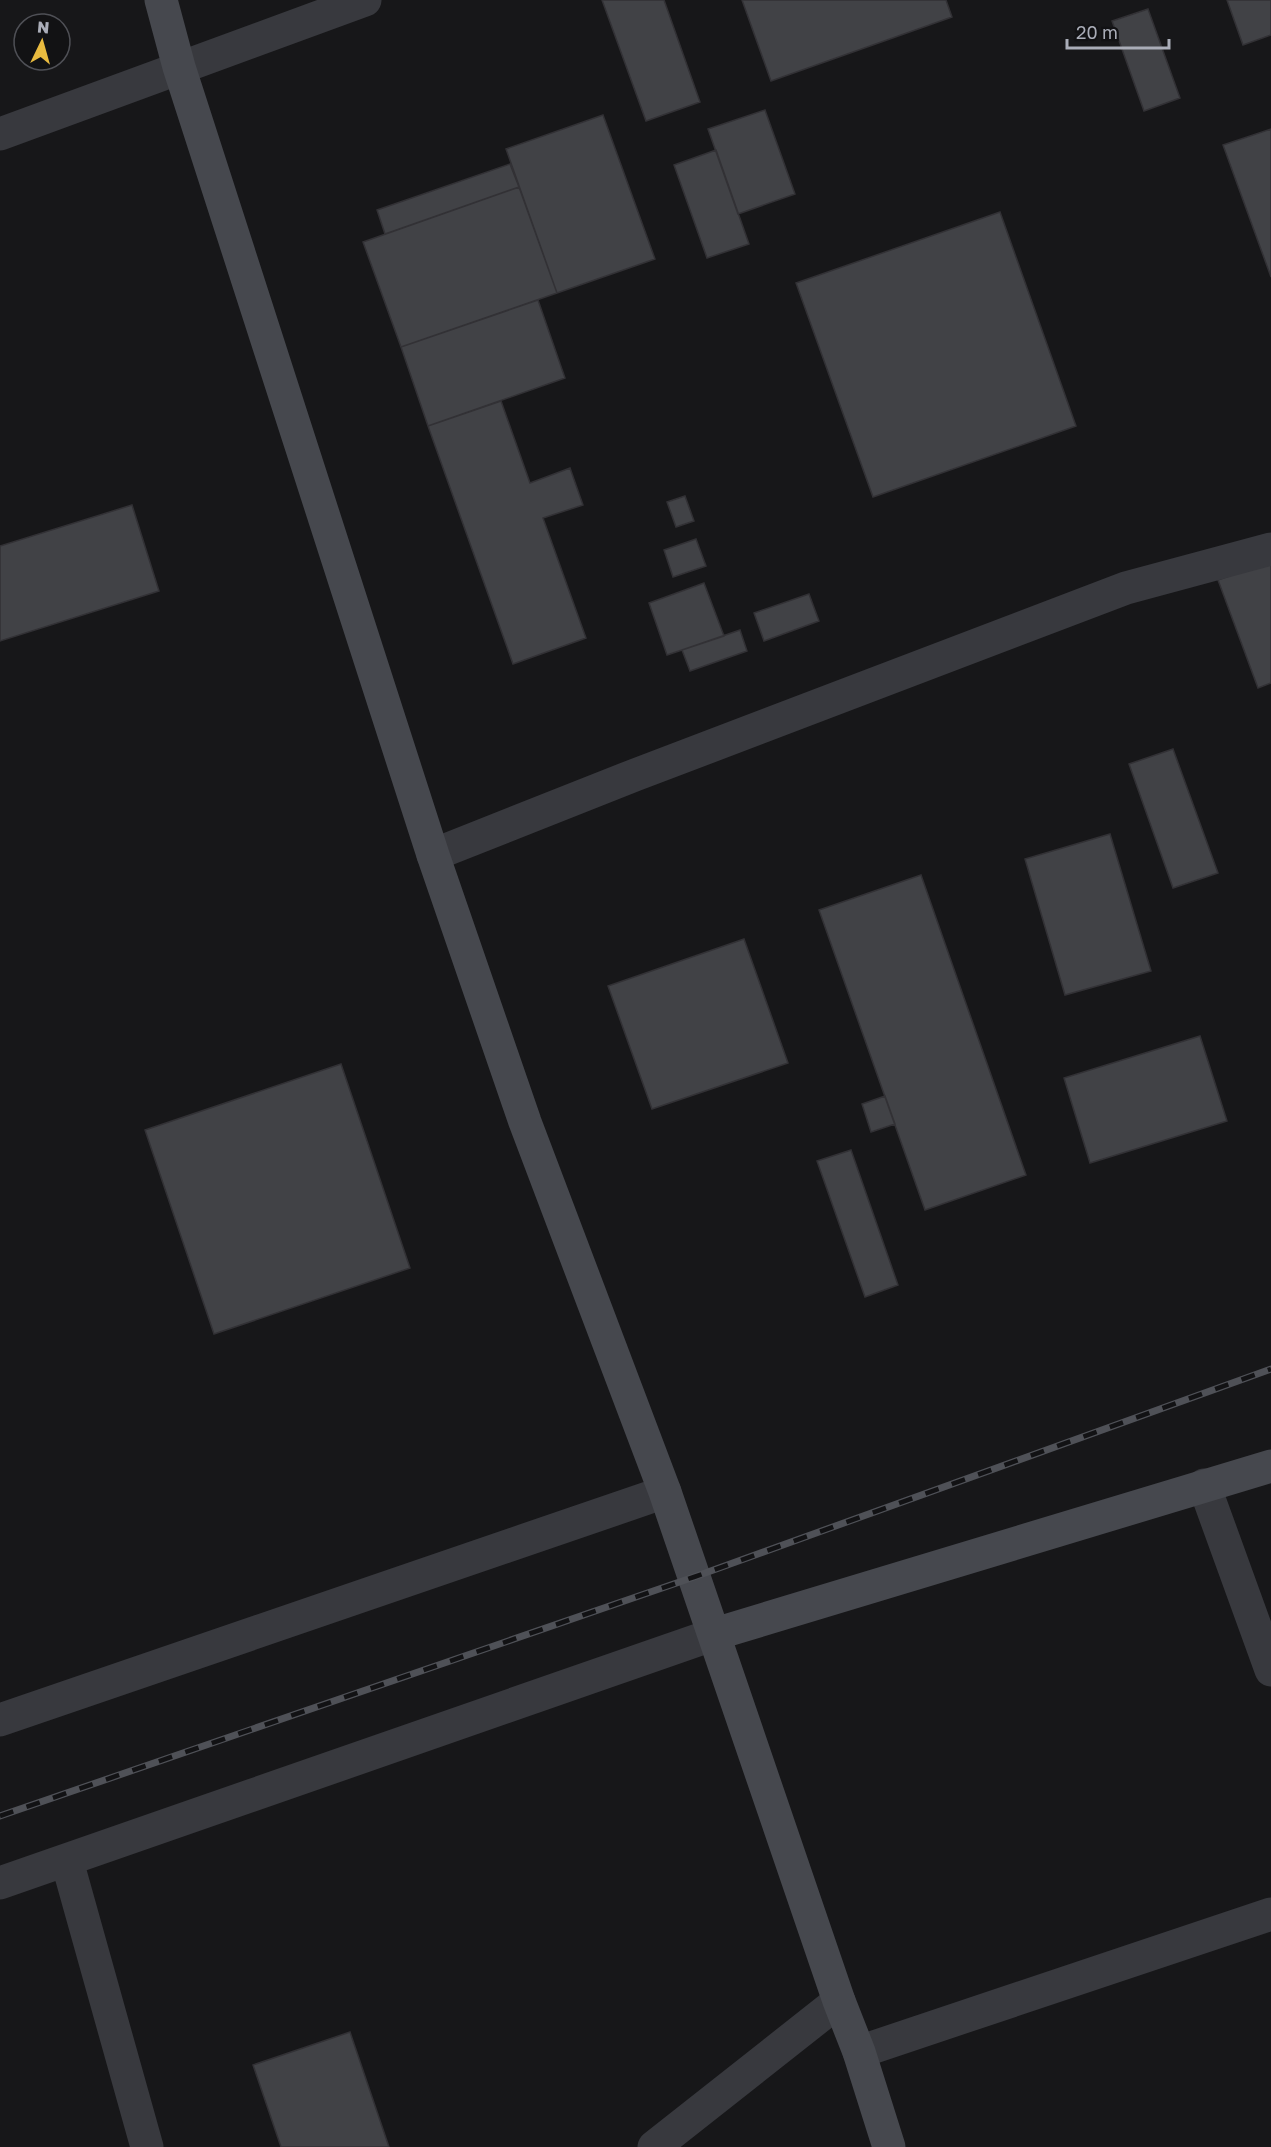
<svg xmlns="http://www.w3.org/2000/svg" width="1271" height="2147" font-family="'Golos Text',sans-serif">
<rect width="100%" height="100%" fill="#171719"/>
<!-- building -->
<path fill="#414246" stroke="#323135" stroke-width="1.5" d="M602,0H664L700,102L646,121Z
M742,0H946L952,17L771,81Z
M1227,0H1271V35L1243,45Z
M1148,9L1180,98L1144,111L1112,21Z
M765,110L795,194L738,214L708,129Z
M603,115L655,259L557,293L506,149Z
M1271,129V277L1223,145Z
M716,150L749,244L707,258L674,165Z
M510,164L519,187L385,234L377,210Z
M519,187L557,293L401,347L363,242Z
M1000,212L1076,426L873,497L796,283Z
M538,300L565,378L428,426L401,347Z
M501,401L530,483L570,468L583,505L543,518L586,638L513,664L428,426Z
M685,496L694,521L676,527L667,502Z
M132,505L159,591L0,641V546Z
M696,539L706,566L673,577L664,550Z
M1271,561V683L1258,688L1218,580Z
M704,583L724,636L667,655L649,603Z
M809,594L819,621L764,641L754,613Z
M740,630L747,651L690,671L682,650Z
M1173,749L1218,873L1173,888L1129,764Z
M1110,834L1151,971L1065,995L1025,859Z
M921,875L1026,1175L925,1210L819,910Z
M744,939L788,1063L652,1109L608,986Z
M1200,1036L1227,1121L1090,1163L1064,1078Z
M341,1064L410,1268L214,1334L145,1130Z
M885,1096L895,1124L871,1132L862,1104Z
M851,1150L898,1285L865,1297L817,1161Z
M350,2032L389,2147H281L253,2065Z"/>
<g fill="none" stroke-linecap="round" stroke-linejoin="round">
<!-- street -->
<path stroke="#38393e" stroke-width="33" d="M0,134L365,0
M433,855L635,775L1126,588L1271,549
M1204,1485L1271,1670
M0,1720L665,1492
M67,1861L147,2147
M0,1883L715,1634
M859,2052L1271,1914
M654,2147L839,2001"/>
<!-- secondary -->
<path stroke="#46484e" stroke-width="33" d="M161,0L179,67L433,855L525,1122L665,1492L839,2001L859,2052L889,2147
M715,1634L1271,1466"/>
<!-- rail casing -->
<g stroke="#4f5157" stroke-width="7">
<path id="rail" d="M0,1816L694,1577L1271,1369"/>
</g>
<!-- rail -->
<use href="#rail" stroke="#121214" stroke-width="4.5" stroke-dasharray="14" stroke-linecap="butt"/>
</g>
<!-- north arrow -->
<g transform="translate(42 42) rotate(5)"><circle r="28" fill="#121214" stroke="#4f5056" stroke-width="1.5"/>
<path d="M0-4.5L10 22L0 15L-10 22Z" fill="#e9bb3f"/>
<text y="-9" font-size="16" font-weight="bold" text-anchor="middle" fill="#aaadb8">N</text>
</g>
<!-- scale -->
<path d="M1067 39v9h102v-9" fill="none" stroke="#aaadb8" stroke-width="3"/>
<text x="1076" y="39" font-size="18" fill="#aaadb8" stroke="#121214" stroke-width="4.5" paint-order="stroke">20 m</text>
</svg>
